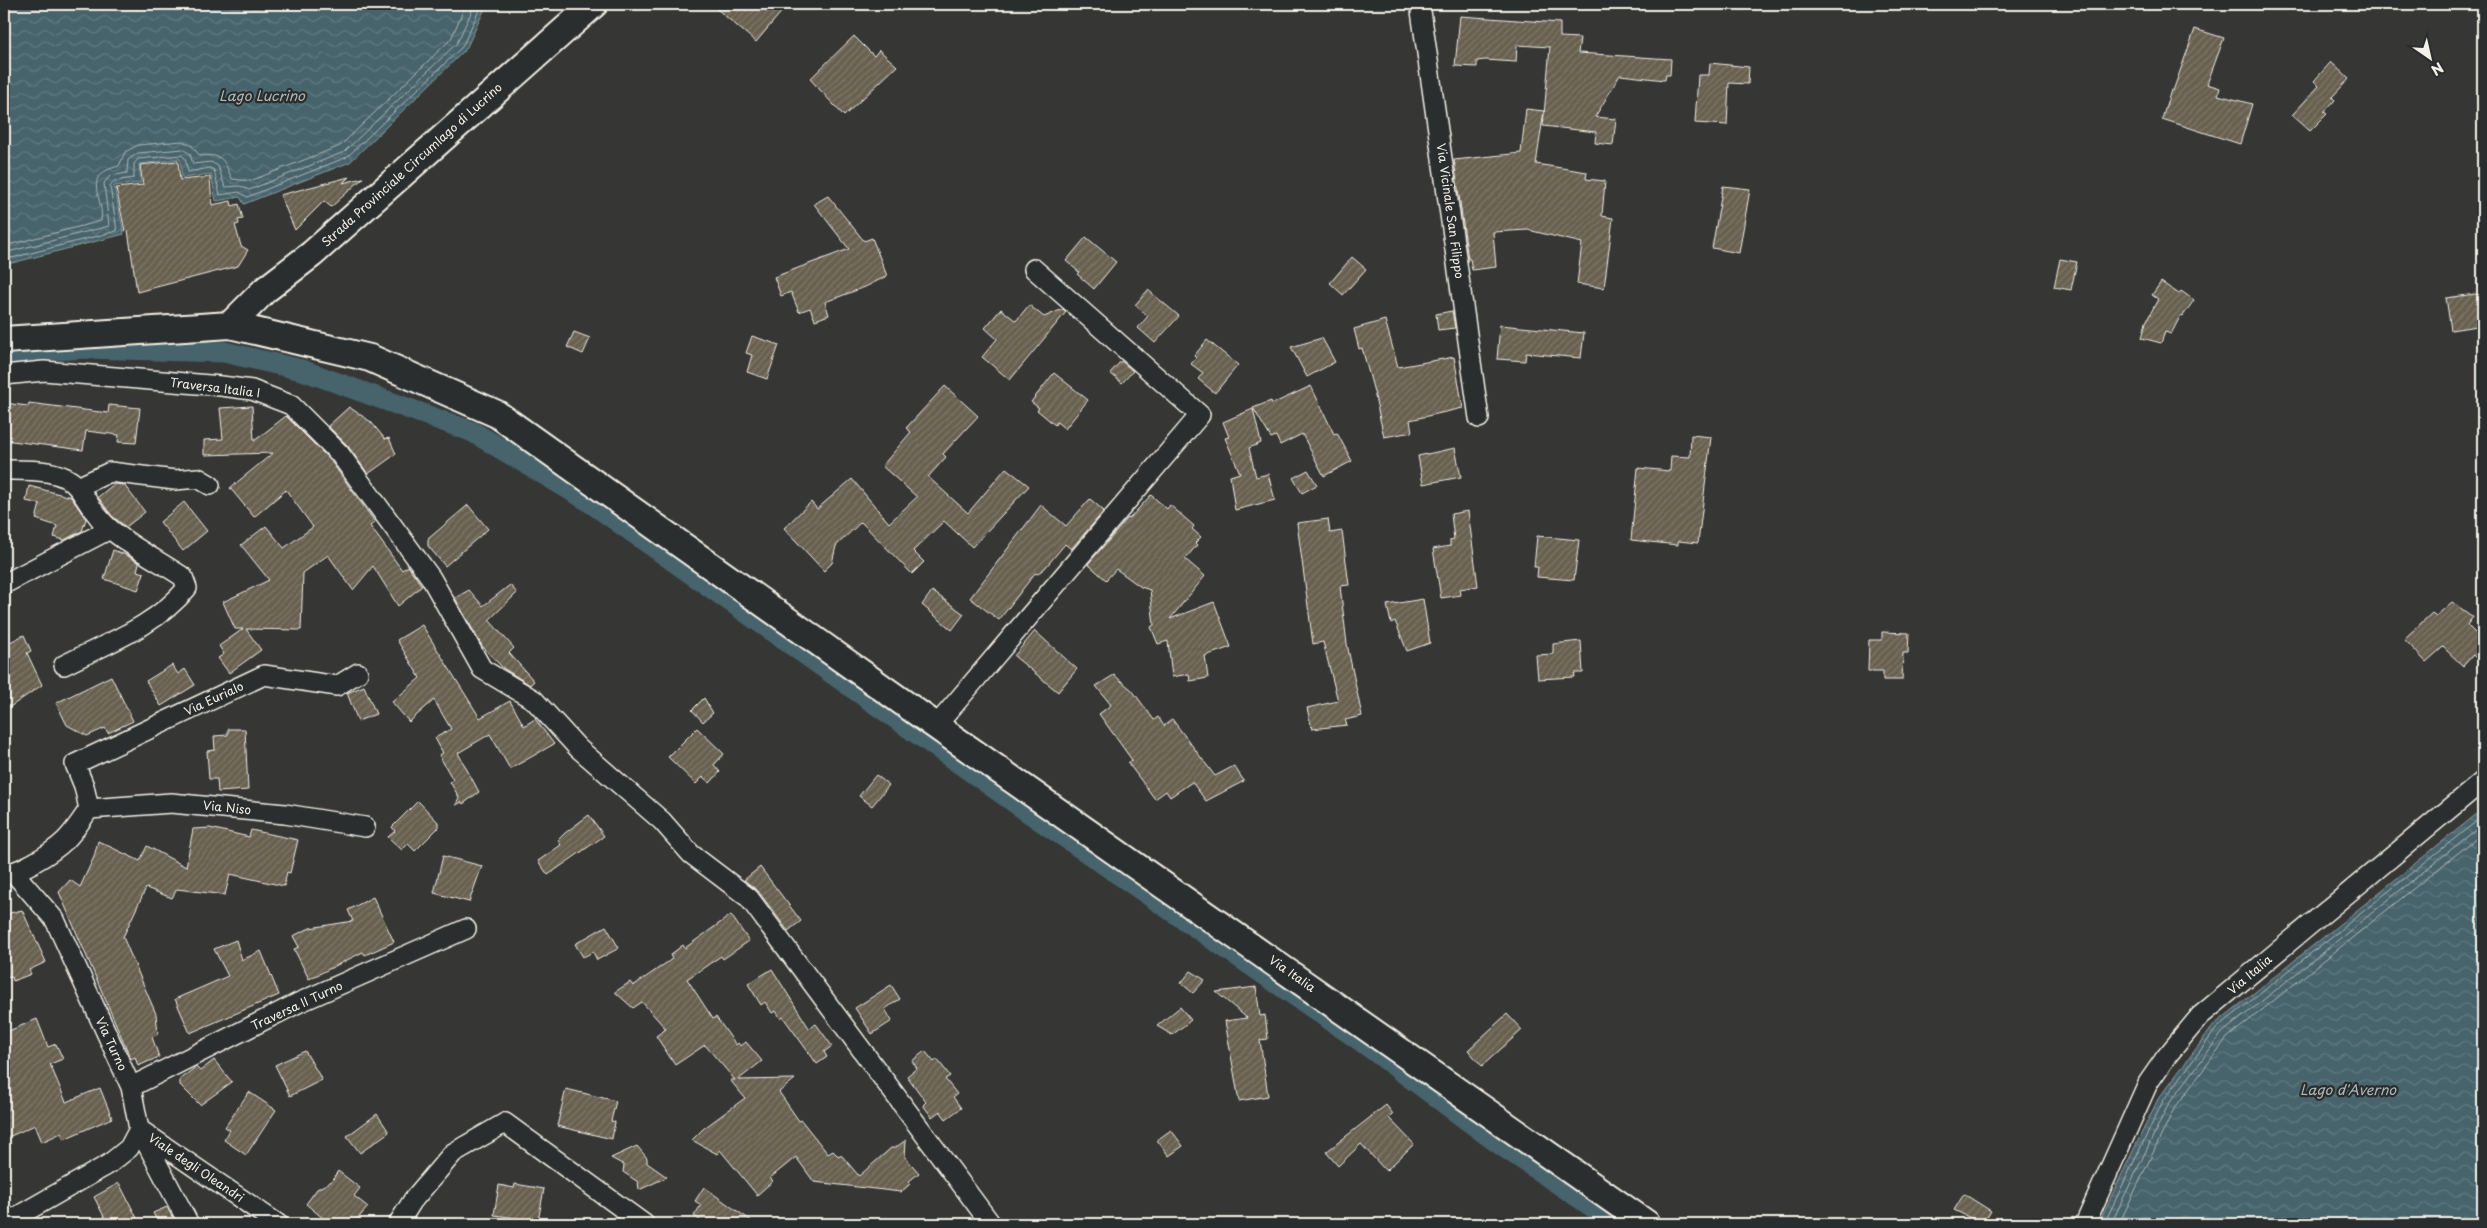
<svg xmlns="http://www.w3.org/2000/svg" width="2487" height="1228" font-family="'Playpen Sans',sans-serif">
<defs>
<pattern id="water-waves" width="16" height="10" patternUnits="userSpaceOnUse" patternTransform="scale(1.25)"><rect width="16" height="10" fill="#47636c"/><path d="M0 5q4-4 8 0t8 0" fill="none" stroke="#627a81"/></pattern>
<pattern id="building-hatch" width="6" height="6" patternUnits="userSpaceOnUse" patternTransform="scale(1.25)"><rect width="6" height="6" fill="#686050"/><path d="M-1 1l2-2M0 6l6-6M5 7l2-2" fill="none" stroke="#7e7769"/></pattern>
</defs>
<rect width="100%" height="100%" fill="#363735"/>
<filter id="ink" filterUnits="userSpaceOnUse"><feTurbulence type="fractalNoise" baseFrequency=".02" numOctaves="2"/><feDisplacementMap in="SourceGraphic" scale="10" xChannelSelector="R" yChannelSelector="G"/><feConvolveMatrix kernelMatrix="1 2 1 2 8 2 1 2 1" color-interpolation-filters="sRGB"/></filter>
<g filter="url(#ink)">
<!-- water -->
<path fill="url(#water-waves)" stroke="#8c9c9e" d="M4,4H487L466,49L350,162L244,204L240,197L216,201L211,174L182,178L180,159L139,164L141,183L114,186L124,234L4,265Z
M2483,809V1224H2098L2158,1099L2214,1025Z"/>
<g fill="none" stroke-linecap="round" stroke-linejoin="round">
<!-- shore -->
<path stroke="#afb8b6" stroke-width="1" d="M4,246L101,221C105,196 79,176 119,166L125,152L138,145L182,141L192,146L200,156C224,154 223,159 232,179L250,181L340,146L451,39L466,4
M4,253L109,226L104,183L110,176L127,173L128,160L138,153L183,149L190,154L193,164L211,162L218,166L225,187L240,186L249,190L344,152L457,43L475,4
M4,260L117,231L110,186L114,181L134,178V164L138,159L181,155L185,158L188,172L210,168L214,170L220,195L239,192L247,197L347,157L462,47L482,4
M2104,1224L2163,1101L2217,1028L2483,816
M2111,1224L2168,1105L2222,1033L2483,824
M2119,1224L2174,1109L2227,1038L2483,833"/>
<!-- canal -->
<path stroke="#47636c" stroke-width="21" d="M4,354L85,348L224,352L302,370L473,432L587,500L1028,812L1361,1041L1498,1143L1618,1224"/>
</g>
<!-- building -->
<path fill="url(#building-hatch)" stroke="#f4f1e8" d="M711,4H788L756,42Z
M1460,16L1560,23V37L1580,38L1578,53L1671,59L1670,75H1666L1665,80L1620,75L1595,117L1616,119L1613,145L1595,143L1596,132L1543,126L1550,47L1517,45L1516,62L1485,60L1477,61V67L1455,66Z
M2195,29L2224,38L2207,84L2220,88L2218,95L2252,104L2240,144L2162,119L2171,90L2173,91Z
M854,36L874,56L879,50L897,66L844,116L810,79Z
M2331,62L2349,79L2332,97L2335,100L2324,112L2327,114L2310,131L2292,115L2319,86L2314,81Z
M1710,63L1749,67L1748,84L1729,83L1727,125L1695,123L1698,75H1709Z
M1526,109L1544,111L1536,164L1587,172L1586,179L1605,181L1602,216L1613,218L1604,288L1577,284L1582,243L1528,230L1493,232L1496,267L1472,270L1470,259H1468L1454,160L1521,153Z
M178,161L180,180L210,177L212,205L231,201L232,206L239,204L243,219L238,220L239,224L235,225L241,246L248,250L238,266L137,292L128,230L125,231L116,188L143,185L140,165Z
M349,177L343,183L363,178L331,207L324,201L295,230L280,195Z
M1723,186L1750,189L1739,253L1712,248Z
M828,196L864,241L872,238L887,276L865,287L825,302L829,315L815,320L810,308L799,312L791,292L781,296L774,277L849,249L814,204Z
M1086,237L1116,262L1094,289L1077,274L1079,272L1066,261Z
M1352,257L1366,269L1343,295L1330,283Z
M2060,259L2077,262L2071,290L2054,287Z
M2161,282L2179,294L2181,291L2194,300L2183,316L2181,315L2171,334L2165,332L2161,343L2142,338L2146,322L2158,299L2152,295Z
M1148,290L1179,316L1155,343L1138,328L1148,316L1135,305Z
M2483,293V325L2451,330L2446,298Z
M1029,305L1044,317L1063,309L1066,312L1010,380L982,357L997,339L985,328L1001,309L1016,321Z
M1452,311L1455,328L1438,330L1436,314Z
M1385,320L1398,367L1454,357L1463,408L1410,420L1412,432L1384,437L1374,392L1362,348L1359,349L1354,329Z
M1500,325L1584,333L1581,358L1526,353L1525,361L1497,359Z
M574,332L590,338L583,354L567,347Z
M752,336L779,345L767,379L747,372L752,355L746,353Z
M1322,338L1335,362L1307,377L1291,347Z
M1207,340L1238,365L1215,393L1198,379L1203,373L1191,364L1196,358L1194,356Z
M1121,361L1133,371L1122,383L1110,373Z
M1054,373L1088,400L1065,429L1057,422L1055,425L1037,410L1039,408L1031,402Z
M945,386L978,416L943,454L946,457L928,477L968,513L1006,468L1029,486L972,547L944,521L913,551L924,562L912,574L861,522L836,546L832,563L824,571L784,528L811,502L817,509L852,479L889,523L917,497L882,466L911,432L906,428Z
M1311,386L1334,434L1337,433L1352,461L1324,476L1302,434L1280,445L1276,436L1271,438L1253,408L1271,401L1272,404Z
M4,403L28,406L29,403L108,413L109,405L140,408L136,443L118,442L119,435L86,431L83,450L4,440Z
M252,406L254,441L286,416L330,460L375,522L370,526L402,570L408,566L422,586L398,606L373,566L353,590L328,555L303,573L301,630L246,629L261,650L229,673L218,658L224,654L219,646L243,629H235L223,602L269,580L241,545L266,526L284,548L313,527L286,490L254,517L230,488L273,453L204,455V440L223,439L220,408Z
M349,407L371,422L385,439L389,438L396,454L368,474L348,446L328,426Z
M1253,409L1261,443L1249,448L1256,477L1268,474L1275,500L1235,510L1230,476L1240,473L1225,438L1229,437L1223,422Z
M1691,435L1711,437L1698,543L1678,541V545L1631,540L1638,468L1670,471L1671,456L1690,457Z
M1455,448L1461,477L1423,484L1418,456Z
M1308,470L1317,485L1302,493L1293,478Z
M114,484L124,485L145,512L126,527L112,516L98,497Z
M29,486L71,497L86,519L82,531L64,540L54,537L57,526L36,519L40,504L26,501Z
M1151,495L1167,509L1170,505L1194,526L1192,529L1201,537L1195,543L1197,545L1185,559L1205,576L1170,619L1214,602L1231,647L1205,656L1208,678L1190,681L1189,674L1172,677L1168,641L1158,644L1151,627L1154,625L1150,590L1141,587L1116,569L1106,580L1088,564L1128,518L1129,519Z
M1090,499L1104,511L1071,549L1065,544L1045,568L1037,574L1035,573L999,620L970,598L1041,505L1066,526Z
M184,502L207,531L183,551L160,522Z
M468,505L488,529L445,566L428,546V539Z
M1468,511L1478,586L1460,589L1461,595L1441,598L1433,549L1450,546V540L1454,539L1451,514Z
M1328,519L1330,533L1342,531L1349,585L1340,586L1347,644L1362,716L1345,720L1347,725L1312,729L1307,708L1338,701L1323,642L1313,644L1297,523Z
M1537,536L1579,540L1574,580L1537,577L1538,567H1534Z
M113,550L126,555L139,563L137,571L144,573L138,590L104,579Z
M510,585L517,593L489,620L514,648L509,653L534,681L530,685L503,668L482,646L455,598L469,590L483,606Z
M932,591L964,614L952,630L922,605Z
M1423,599L1430,643L1407,651L1395,621L1391,623L1387,605Z
M2452,602L2473,617L2467,625L2483,641V665L2473,655L2463,666L2443,647L2426,662L2404,639L2432,613L2436,616Z
M422,625L480,718L510,701L524,726L535,719L554,744L510,769L490,734L458,753L479,792L463,804L462,802L456,805L459,797L450,782L453,780L439,755L443,753L435,738L451,729L434,700L409,722L392,702L420,678L397,640Z
M1035,631L1077,669L1058,692L1014,656Z
M1882,632L1909,633L1908,653H1903L1902,680H1883V671H1868L1869,640H1882Z
M24,635L31,651L27,653L42,685L4,711V645Z
M1581,641L1583,673H1574L1575,677L1538,679L1536,655L1553,654V644Z
M172,665L178,674L185,669L195,685L161,706L146,681Z
M1114,675L1132,690L1154,720L1158,717L1164,726L1172,719L1215,776L1234,766L1244,781L1206,801L1192,782L1170,797L1166,791L1155,799L1128,763L1132,760L1099,714L1111,705L1096,686Z
M111,676L133,721L108,733L105,728L87,736L67,725L56,703Z
M364,686L376,714L358,721L347,693Z
M704,698L713,713L703,722L692,710Z
M697,728L724,754L714,765L720,772L710,783L703,777L696,784L668,757Z
M228,729H245L248,790L218,792L217,779H209L207,751L215,750L214,736L228,735Z
M876,775L889,785L872,806L859,796Z
M418,801L438,822V828L415,851L408,844L402,850L388,837L395,831L392,827Z
M589,815L604,836L548,875L538,861L561,845L558,840L565,833Z
M210,828L249,837L251,830L298,840L290,873L287,872L284,886L230,874L225,895L177,889L172,898L146,888L123,937L156,1014L158,1034L152,1037L159,1057L138,1066L135,1057L131,1059L59,892L70,880L80,887L94,857L98,841L140,861L147,846L186,867L193,829Z
M443,856L482,866L469,902L434,893Z
M760,867L801,921L788,931L758,891L744,880Z
M373,897L394,942L365,955L363,952L309,979L294,949L299,947L293,936L310,928L353,921L348,910Z
M22,910L46,962L29,970L31,974L13,981L12,977L4,978V923L8,922L6,914Z
M731,915L749,941L723,959L721,956L687,979L713,1019L716,1017L736,1045L738,1043L741,1046L746,1042L762,1061L738,1080L795,1079L779,1092L799,1121L801,1120L828,1154L833,1151L837,1155L842,1156L859,1176L891,1148H895L906,1140L905,1157L919,1173L908,1182L910,1184L901,1192L814,1182L796,1157L770,1178L773,1181L757,1195L720,1150L717,1154L692,1140L703,1129L745,1098L730,1080H735L705,1045L675,1065L656,1036L666,1029L642,1002L633,1008L615,992L630,982L633,986L672,959L670,955L683,945L685,948Z
M606,926L619,948L597,960L593,952L583,957L575,944Z
M236,940L242,960L261,951L279,995L190,1033L175,999L228,976L214,949Z
M772,969L809,1028L816,1024L832,1046L824,1052L827,1057L817,1064L783,1017L781,1019L776,1011L772,1013L765,1002L761,1005L748,984Z
M1191,971L1205,980L1193,993L1181,983Z
M891,985L900,999L885,1009L892,1021L872,1034L855,1008Z
M1256,987L1260,1016L1265,1015L1268,1039L1260,1040L1268,1096L1239,1101L1225,1021L1247,1018L1216,992Z
M1180,1007L1191,1020L1172,1035L1157,1026Z
M1507,1014L1522,1030L1482,1066L1468,1050Z
M37,1019L48,1047L56,1044L63,1059L50,1064L66,1102L100,1088L112,1118L64,1139L61,1133L42,1142L35,1125L4,1139V1033Z
M305,1051L322,1080L290,1096L275,1065Z
M925,1051L934,1062L937,1059L950,1076L945,1079L957,1094L953,1097L961,1108L946,1119L940,1111L932,1117L923,1105L926,1102L907,1076L917,1068L912,1061Z
M214,1060L232,1082L200,1105L180,1085V1079L196,1067L200,1071Z
M566,1089L616,1101L611,1121L615,1122L612,1139L557,1126Z
M249,1092L276,1110L246,1155L224,1140L230,1130L225,1127Z
M1386,1105L1393,1114L1389,1118L1414,1144L1386,1171L1361,1144L1338,1166L1326,1152Z
M377,1114L389,1132L360,1153L347,1136Z
M1171,1130L1183,1146L1169,1156L1157,1140Z
M637,1146L647,1158V1163L667,1177L639,1190L638,1182L623,1172L624,1165L611,1158Z
M338,1171L360,1188L354,1196L368,1207L353,1224H330L306,1204L317,1189L332,1181Z
M119,1183L140,1224H108L94,1197Z
M515,1184L544,1189L538,1221L494,1215L499,1185L514,1188Z
M704,1187L730,1206L756,1224H705L694,1216L701,1205L695,1201Z
M1964,1194L1991,1211L1983,1224L1954,1210Z
M167,1207L176,1224H159L153,1213Z"/>
<g fill="none" stroke-linecap="round" stroke-linejoin="round">
<!-- street casing -->
<g stroke="#f4f1e8" stroke-width="22">
<path id="street" d="M1420,4L1479,418
M4,375L44,371L221,386L252,390L291,405L339,453L431,578L482,669L534,700L578,748L662,821L691,854L749,898L991,1224
M4,470C27,470 64,468 79,489C89,503 96,517 109,528C131,547 159,561 183,577L187,588C156,626 107,643 64,665
M78,487L110,472L175,480L198,478L210,485
M4,584L110,529
M936,726L1200,415L1034,269
M89,809L171,803L285,814L365,827
M14,873L55,920L131,1087L139,1129L189,1224
M4,874C15,873 23,868 33,863C63,846 70,838 89,809L84,786L75,764L264,675L337,686L358,673
M131,1087L298,1003L466,929
M4,1224L109,1164L129,1148L139,1129L278,1224
M398,1224L413,1200L453,1153L505,1123L644,1224
M2085,1224L2148,1083L2166,1057L2200,1016L2483,781"/>
</g>
<!-- secondary casing -->
<g stroke="#f4f1e8" stroke-width="30">
<path id="secondary" d="M230,325L265,290L312,254L594,4
M4,340L230,325L370,358L497,414L936,726L1647,1224"/>
</g>
<!-- street -->
<use href="#street" stroke="#2a2d2e" stroke-width="19"/>
<!-- secondary -->
<use href="#secondary" stroke="#2a2d2e" stroke-width="26"/>
</g>
</g>
<g text-anchor="middle" stroke-width="4.5" stroke-linejoin="round" paint-order="stroke">
<!-- street labels -->
<g font-size="12" fill="#f4f1e8" stroke="#2a2d2e">
<text transform="translate(412 165) rotate(-42)" y="4">Strada Provinciale Circumlago di Lucrino</text>
<text transform="translate(1450 211) rotate(82)" y="4">Via Vicinale San Filippo</text>
<text transform="translate(215 388) rotate(7)" y="4">Traversa Italia I</text>
<text transform="translate(214 699) rotate(-25)" y="4">Via Eurialo</text>
<text transform="translate(227 808) rotate(6)" y="4">Via Niso</text>
<text transform="translate(1292 974) rotate(35)" y="4">Via Italia</text>
<text transform="translate(2250 975) rotate(-40)" y="4">Via Italia</text>
<text transform="translate(297 1006) rotate(-25)" y="4">Traversa II Turno</text>
<text transform="translate(111 1044) rotate(65)" y="4">Via Turno</text>
<text transform="translate(196 1168) rotate(34)" y="4">Viale degli Oleandri</text>
</g>
<!-- water labels -->
<g font-size="14" font-style="italic" fill="#afb8b6" stroke="#2a2d2e">
<text x="262" y="101">Lago Lucrino</text>
<text x="2348" y="1095">Lago d'Averno</text>
</g>
</g>
<!-- margin -->
<rect width="2487" height="1228" fill="none" stroke="#2a2d2e" stroke-width="20"/>
<rect x="10" y="10" width="2467" height="1208" fill="none" stroke="#f4f1e8" stroke-width="2" filter="url(#ink)"/>
<!-- north arrow -->
<g transform="translate(2430 58) rotate(146)" stroke="#2a2d2e" stroke-width="4" paint-order="stroke">
<path d="M0-4L9 19L0 12L-9 19Z" fill="#f4f1e8"/>
<text y="-8" font-size="14" font-weight="bold" text-anchor="middle" fill="#f4f1e8">N</text>
</g>
</svg>
